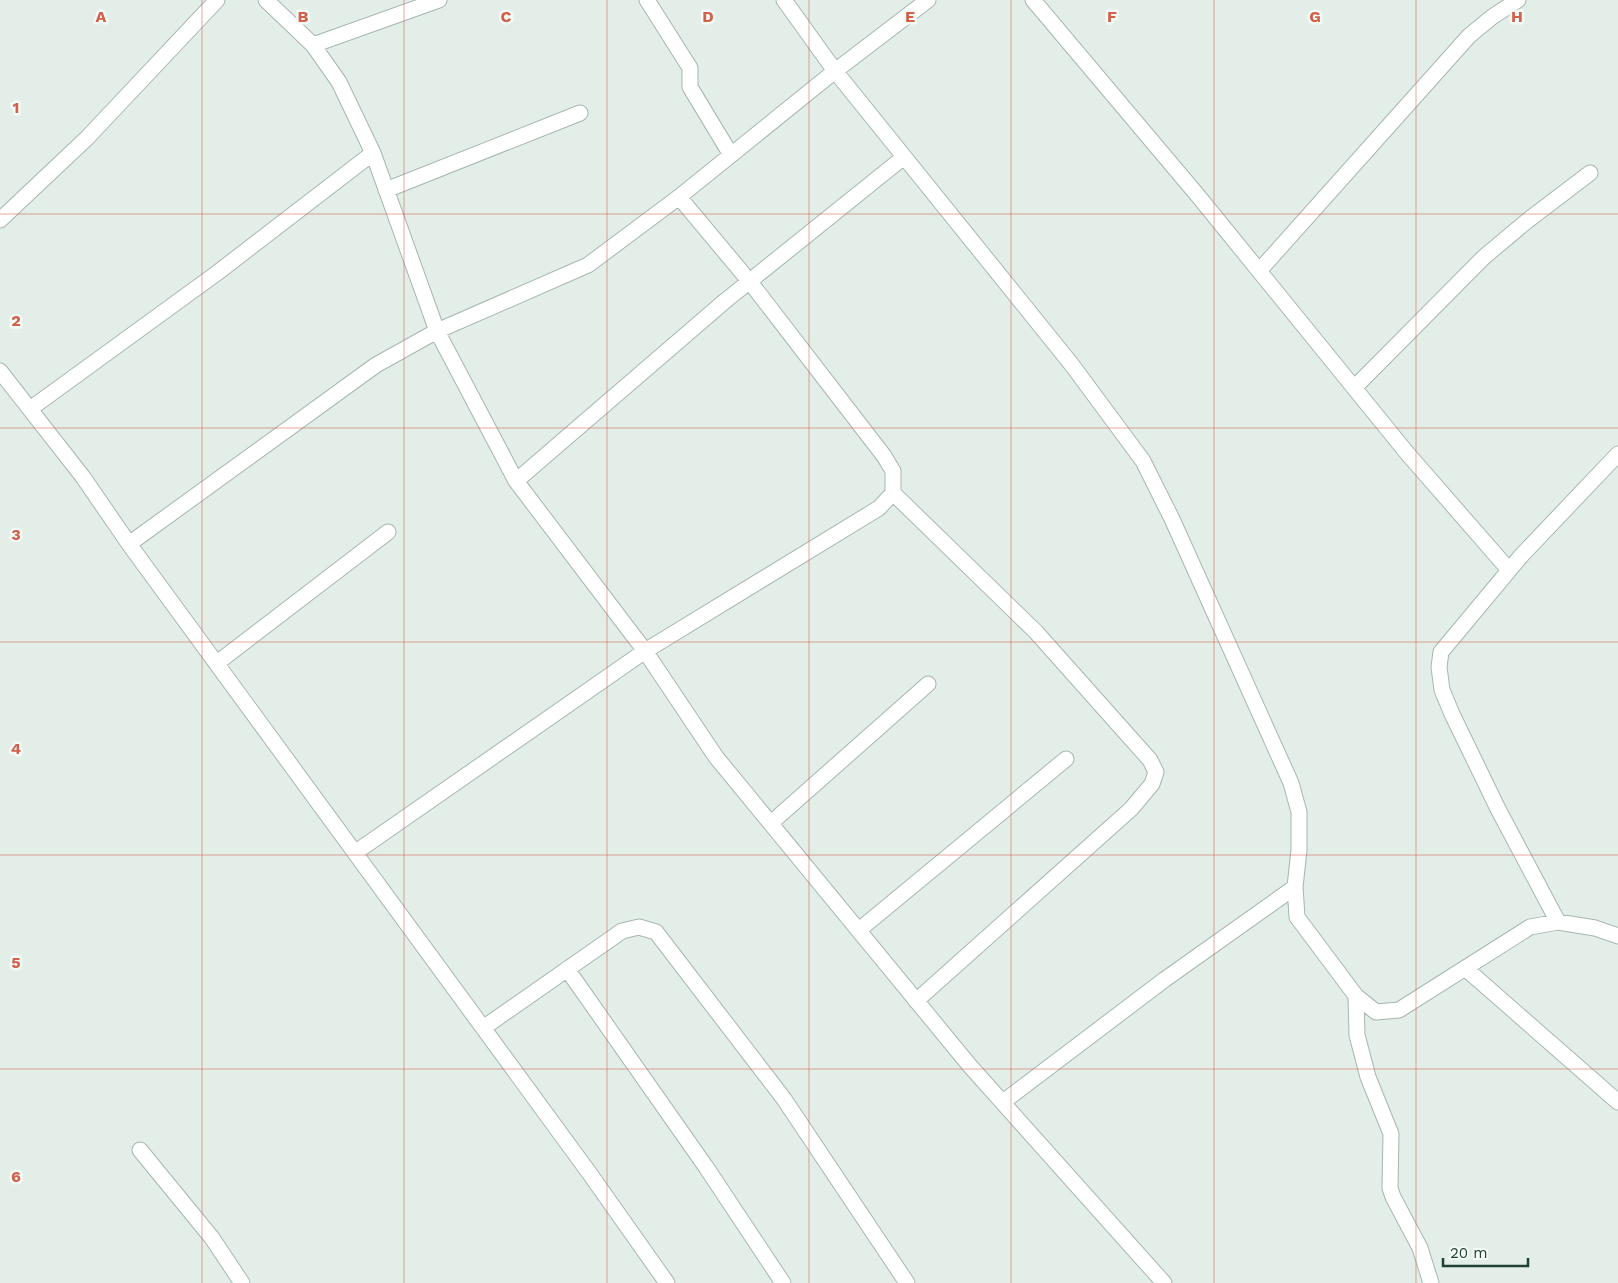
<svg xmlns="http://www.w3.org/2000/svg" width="1618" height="1283" font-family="'Work Sans',sans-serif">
<rect width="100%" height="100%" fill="#e3eee8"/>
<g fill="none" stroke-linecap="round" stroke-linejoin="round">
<!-- minor casing -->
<g stroke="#a5b7af" stroke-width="17">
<path id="minor" d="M266,0L313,45L339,82L373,153L437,331L516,481
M647,0L690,68V87L731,155
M784,0L835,71L1072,365L1143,461L1172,519L1291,783L1299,812V850L1295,887L1297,917L1356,996L1376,1012L1399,1010L1530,927L1558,922L1595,928L1618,936
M1033,0L1199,197L1407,453L1509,570
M313,45L439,0
M904,157L725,301L516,481L645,651L716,757L970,1066L1164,1283
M386,190L580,113
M0,220L87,138L217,0
M1259,271L1469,36L1492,17L1518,0
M0,371L83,477L129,544L590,1174L667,1283
M1354,388L1484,257L1527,221L1590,173
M30,409L217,273L373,153
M893,493L1036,632L1150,760L1156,772L1152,784L1131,809L916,1001
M129,544L376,365L437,331L588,265L679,197L835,71L928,0
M217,663L388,532
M771,823L928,684
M356,852L645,651L879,508L893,493V471L884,456L750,282L679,197
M1558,922L1498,809L1452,714L1442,690L1439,667L1441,652L1521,556L1618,454
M859,930L1066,759
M1465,968L1618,1102
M567,969L706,1167L783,1283
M1356,996L1357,1035L1368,1077L1391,1134L1390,1188L1393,1197L1420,1248L1431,1283
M483,1028L622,931L639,927L656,932L784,1099L907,1283
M1003,1102L1164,980L1295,887
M140,1150L212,1238L242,1283"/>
</g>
<!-- minor -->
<use href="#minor" stroke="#fff" stroke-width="15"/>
</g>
<!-- grid -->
<path fill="none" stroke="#d2604b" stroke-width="1" stroke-opacity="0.55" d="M202,0V1283M404,0V1283M607,0V1283M809,0V1283M1011,0V1283M1214,0V1283M1416,0V1283M0,214H1618M0,428H1618M0,642H1618M0,855H1618M0,1069H1618"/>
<g font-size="16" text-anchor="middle" font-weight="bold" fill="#d2604b" stroke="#f4faf6" stroke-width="5" stroke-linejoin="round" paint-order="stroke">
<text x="101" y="22">A</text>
<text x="303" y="22">B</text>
<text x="506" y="22">C</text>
<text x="708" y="22">D</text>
<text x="910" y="22">E</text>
<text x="1112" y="22">F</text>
<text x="1315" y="22">G</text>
<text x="1517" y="22">H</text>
<text x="16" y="113">1</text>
<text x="16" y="326">2</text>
<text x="16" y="540">3</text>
<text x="16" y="754">4</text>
<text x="16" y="968">5</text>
<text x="16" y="1182">6</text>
</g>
<!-- scale -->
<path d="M1443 1258v8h85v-8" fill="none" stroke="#204235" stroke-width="2.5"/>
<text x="1450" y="1258" font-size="15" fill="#204235" stroke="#f4faf6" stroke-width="4" paint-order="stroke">20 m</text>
</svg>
